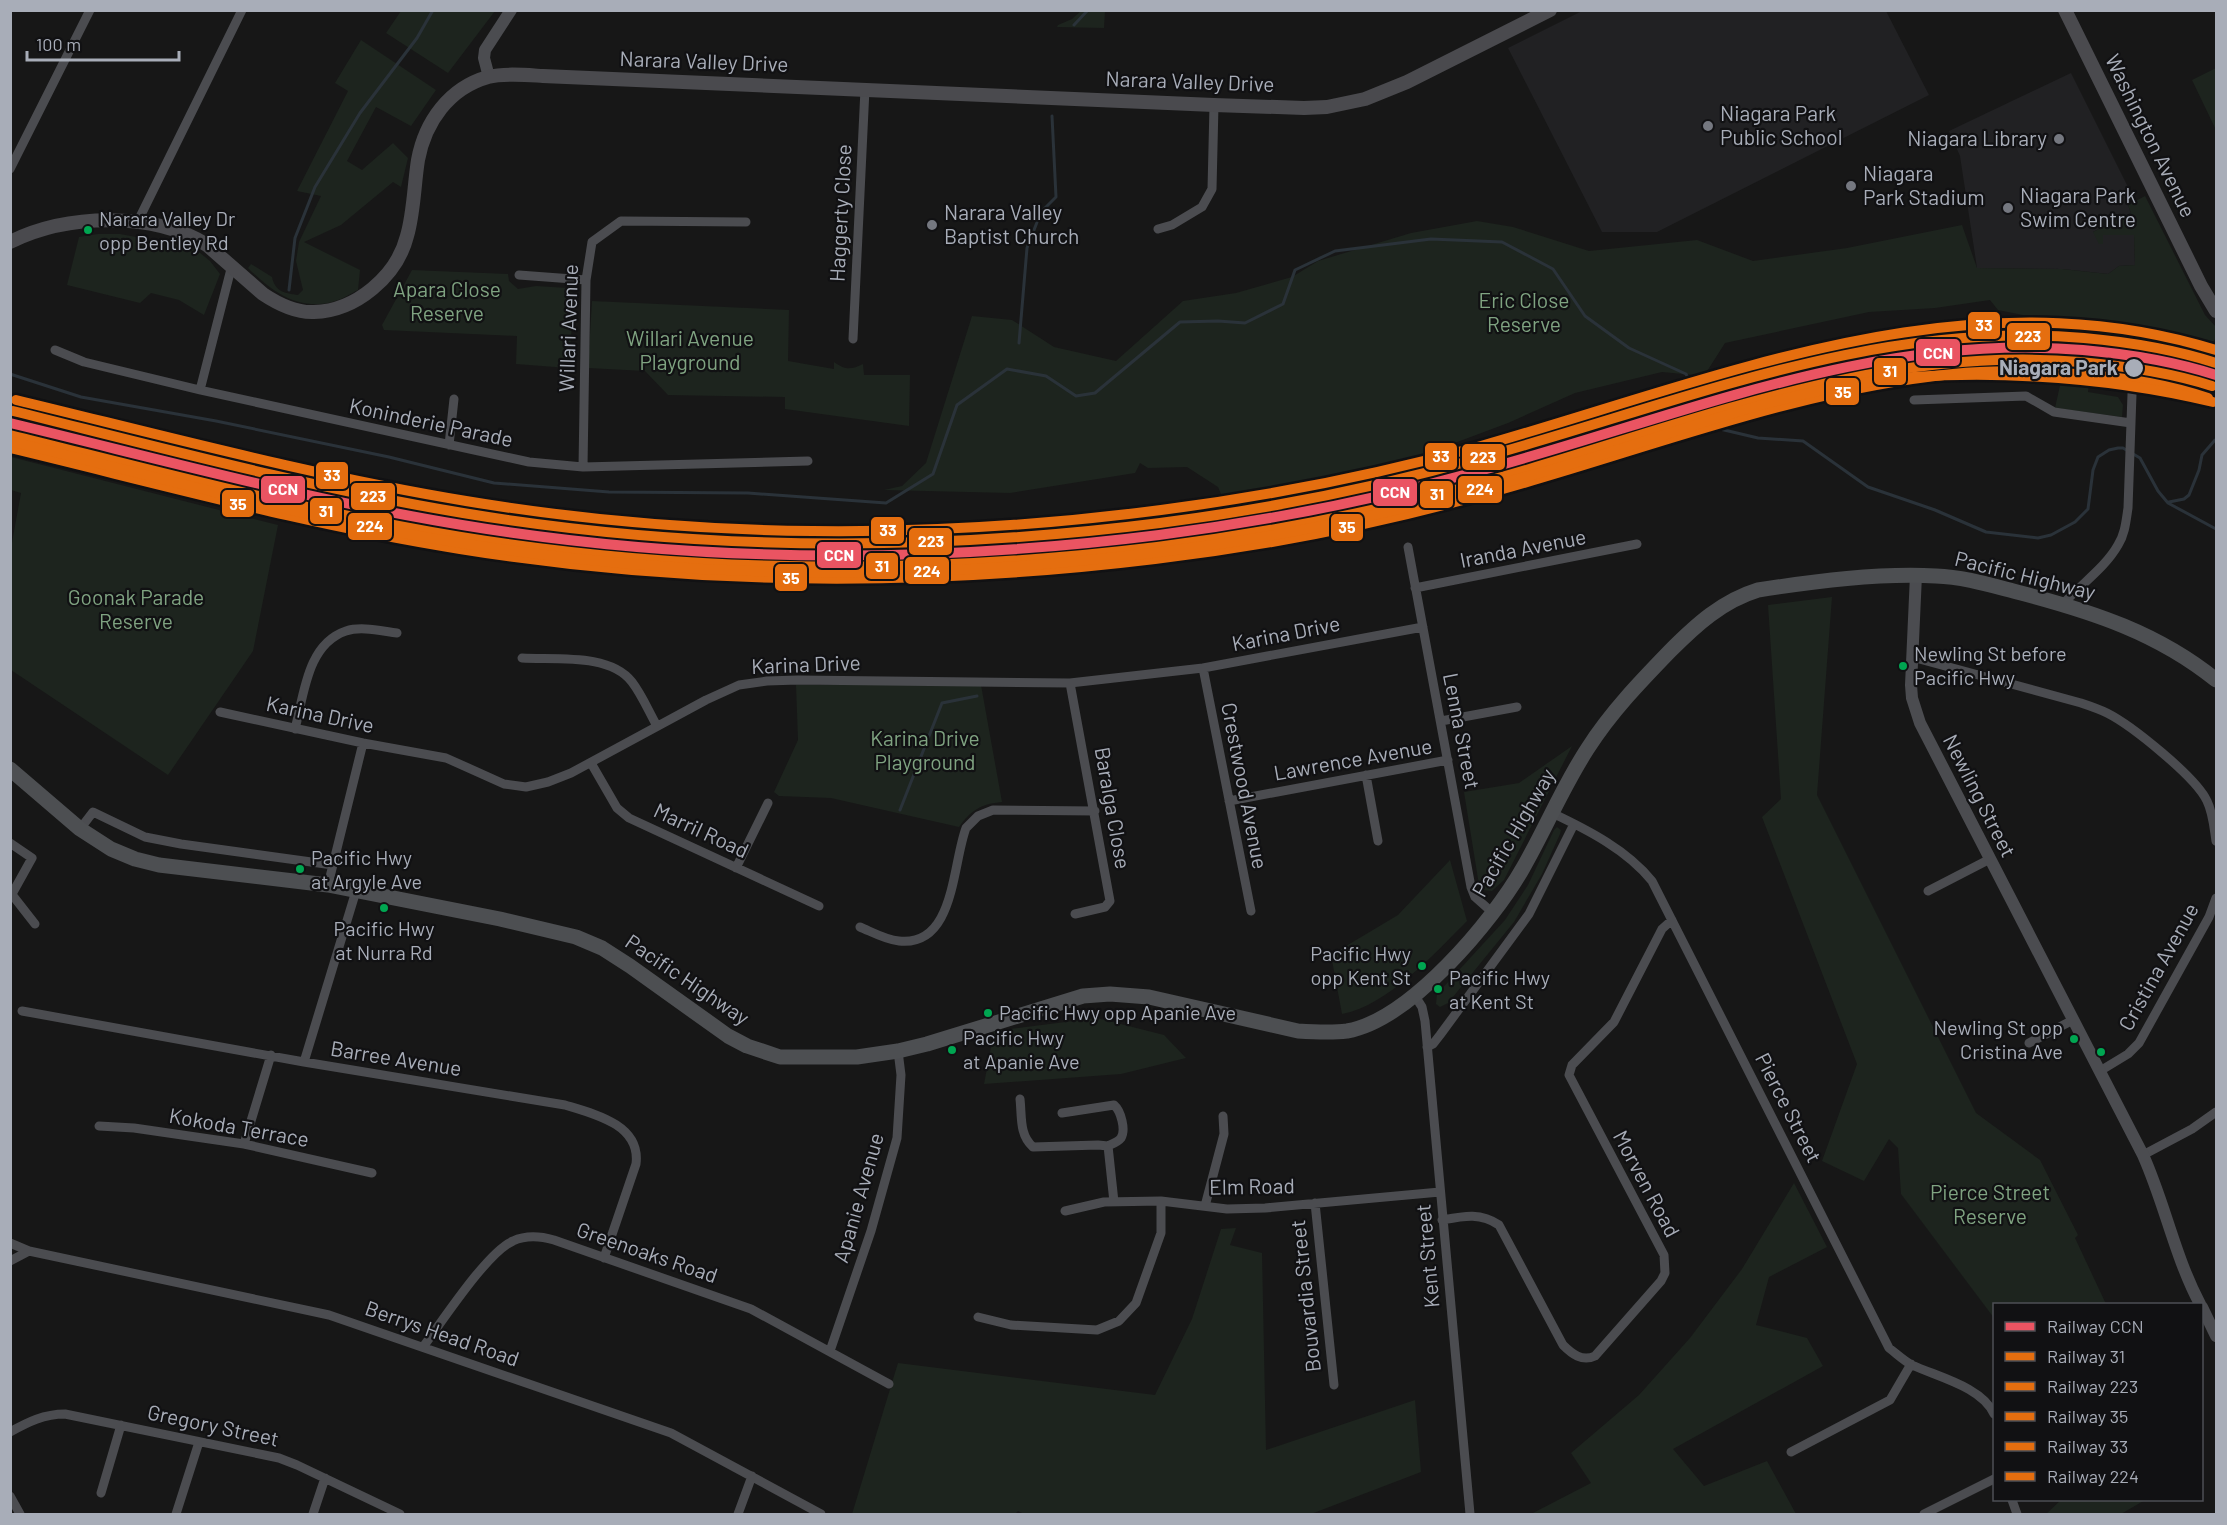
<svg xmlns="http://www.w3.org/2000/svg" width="2227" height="1525" font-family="Barlow,sans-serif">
<rect width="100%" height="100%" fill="#171717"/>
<!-- built -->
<path fill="#212123" d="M1582,11H1886L1929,95L1657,232H1602L1508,48Z
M2071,73L2135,201L2128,205L2131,213L2093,232L2102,235L2134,234L2135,265L2119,266L2108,274L2062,269L1977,268L1960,156L1949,131Z"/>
<!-- green -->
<path fill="#1d241e" d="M401,11V10L495,11L448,73L386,33Z
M1081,11H1105L1104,28L1057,27L1058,25L1072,19Z
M361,40L436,90L411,126L376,107L347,161L362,170L393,143L408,158L401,187L393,182L341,225L304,242L360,270L358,290C350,294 341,300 332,302C298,311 271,291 248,268L251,264L272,277C275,292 285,293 298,295L303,290L296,261L299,242L321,196L297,191L348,91L335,83Z
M2216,68V130L2192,80Z
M2145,196L2205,315L2216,327V338L2212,343L2136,330L2057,322L1998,310L1990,300L1935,308L1869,312L1725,343L1704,376L1662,372L1575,393L1508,423L1412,459L1377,465L1375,478L1290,500L1227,508L1218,487L1187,467L1148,468L1140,463L1135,473L1010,493L884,490L902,486L926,463L972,316L1012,320L1054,347L1116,361L1183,301L1236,293L1292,277L1318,261L1411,233L1477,221L1513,227L1589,251L1697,240L1753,261L1847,248L1962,225L1977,268L2062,269L2108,274L2119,266L2135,265L2134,235H2103V244H2099L2093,232L2131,213L2128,205Z
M98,234H120L194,248L210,261L220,274L204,315L179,300L151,293L140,303L67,285L79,237Z
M412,270L508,274L509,281L518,289L536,286L568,288L575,295L568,368L516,364L517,336L384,330L382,325Z
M592,301L789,310L788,361L834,369V362C845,370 851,370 863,364L864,375H910L909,426L785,409V397L668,395L645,371L588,368Z
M2061,381L2089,384L2088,392L2118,397L2123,405L2122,417L2055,408Z
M11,457L278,525L253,651L168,775L11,670V548L21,493L11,490Z
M1832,597L1817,795L1976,1113L2040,1160L2078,1235L2075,1238L2106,1304H1994V1318L1901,1194L1898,1148L1889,1139L1864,1181L1822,1161L1857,1064L1762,817L1781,799L1768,605Z
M796,685H981L1002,802C981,804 971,810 959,827L831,798L779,796L774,792L798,740Z
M1572,746L1504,880L1492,891L1483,890L1479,885L1464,792L1519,783Z
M1557,827L1561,830L1560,834L1542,874L1514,922L1448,1003L1440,1007L1436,1004L1437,994L1505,920L1528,885L1554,830Z
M1450,860L1467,921C1435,953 1387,1006 1342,1014L1331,955L1398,915Z
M1097,1018L1164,1035L1186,1058L1121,1074L984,1084L994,1031Z
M1794,1183L1827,1247L1769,1277L1756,1325L1807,1338L1823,1366L1673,1449L1704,1486L1767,1461L1796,1514H1531L1591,1483L1571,1453L1639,1395L1690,1338L1742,1269Z
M1236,1228L1230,1245L1262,1253L1266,1450L1415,1400L1421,1472L1311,1514H1024L1018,1511L1015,1514H852L898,1363L1155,1395L1192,1319L1221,1229Z
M2061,1500H2145L2121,1514H2046Z"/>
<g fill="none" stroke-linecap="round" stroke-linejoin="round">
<!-- stream -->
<path stroke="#2a3239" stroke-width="3" d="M1074,25L1088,10
M289,290L295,238L315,187L360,113L417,38L433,10
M1019,343L1027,248L1041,212L1056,197L1052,116
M10,374L81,397L216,421L389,457L494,483L609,492L748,493L886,503L933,474L957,405L1007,369L1046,376L1076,396L1095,393L1180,322L1218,321L1245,323L1283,304L1295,270L1335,251L1431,239L1502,242L1553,269L1585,316L1629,348L1686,374L1693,388
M1696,400L1708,419L1720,429L1758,438L1803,441L1868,487L1935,510L1986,532L2038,538L2051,535L2075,522L2088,509L2093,470L2098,457L2109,450L2118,448H2123L2140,458L2158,491L2168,503L2216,529
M2169,502L2184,499L2189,495L2199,470L2202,455L2215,440
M900,810L942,703L977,696"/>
<!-- minor -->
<path stroke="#4b4c50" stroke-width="9" d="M10,169L90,10
M137,223L242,10
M1158,229L1172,225L1202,207L1212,189L1214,105
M519,275L586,280
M853,339L865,89
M55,350L84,362L200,390L529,462L583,467L808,461
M200,390L232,265
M1914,400L2026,396L2054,412L2131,423
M449,445L454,399
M583,467L586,280L592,242L621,221L746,222
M1408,547L1471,887L1475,897L1493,913
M1415,588L1637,544
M2063,604C2080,585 2105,568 2118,545C2125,534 2126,521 2128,508L2132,394
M1912,657L2081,703C2090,706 2099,709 2107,713C2131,725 2196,777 2207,801C2213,813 2214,828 2216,841
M522,658C555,660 610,653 632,682C642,695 649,712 657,726
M1203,668L1251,911
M1070,683L1110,901L1105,907L1075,914
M220,712L363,743L446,758L504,784L526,787L548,782L571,773L706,700L739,685L767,681L798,680L1070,683L1203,668L1423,627
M1441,721L1517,707
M295,729C304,695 307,644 346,631C361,626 381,631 397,633
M591,763L617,808L629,818L819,906
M1366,775L1378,841
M1229,801L1448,760
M1552,813C1588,830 1627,850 1652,881L1889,1348C1897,1354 1904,1361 1912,1365C1938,1377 1982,1387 1994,1414
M80,829L93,812L145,837L181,844L333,865
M10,843L32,858L12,894
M736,868L768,803
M328,885L363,743
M1928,891L1990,859
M10,892L35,924
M860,927C872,932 886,940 899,941C955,947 952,865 966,828L978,816L993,810L1095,811
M1415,996L1422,1007L1425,1021L1470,1514
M22,1011L304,1062L565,1105C595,1114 641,1125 636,1164L604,1258
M2029,1043L2073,1020
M1427,1047L1433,1044L1440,1035L1529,914L1574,824
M304,1062L356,891
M2100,1071L2128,1054L2139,1043L2209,917L2216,898
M1020,1099C1022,1116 1019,1135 1033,1147L1098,1145L1108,1146
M1062,1113L1114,1105C1121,1111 1126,1130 1121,1138C1118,1142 1112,1144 1108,1146L1114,1202
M99,1126L134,1128L244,1144L372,1173
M244,1144L271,1055
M2143,1155L2192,1129L2216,1112
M1315,1203L1334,1385
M1205,1206L1224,1134L1223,1116
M1065,1211L1104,1202L1161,1201L1227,1209L1265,1208L1440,1192
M1442,1220C1463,1216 1481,1212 1499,1225L1563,1345C1572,1354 1582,1362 1595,1356L1661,1281L1665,1273L1664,1255L1569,1075L1572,1065L1614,1022L1662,929L1672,920
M10,1243L29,1251L329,1315L671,1433L821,1514
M10,1261L29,1251
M978,1317L1011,1325L1097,1330L1119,1321L1136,1303L1161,1233V1201
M423,1347C442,1322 487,1252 513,1241C526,1235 540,1236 554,1240L751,1309L889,1384
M830,1351L871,1231L897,1138L901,1075L898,1051
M10,1432C28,1422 44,1414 65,1414L279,1458L297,1465L400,1514
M1791,1452L1890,1400L1911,1364
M101,1493L121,1425
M10,1496L20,1514
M2012,1500L2017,1514
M176,1514L199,1442
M313,1514L325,1478
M738,1514L752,1476
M1924,1514L1994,1479"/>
<!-- tertiary -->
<path stroke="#4b4c50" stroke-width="12" d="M489,77L484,58L485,50L511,10
M1916,575L1911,685L1912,698L1920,723L2143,1155C2165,1204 2175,1257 2200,1304
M2202,1307L2216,1336"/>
<!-- secondary -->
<path stroke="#4a4a4e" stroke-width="14" d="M2065,10L2201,286L2216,311
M10,242C66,214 153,211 207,245L263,294C278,304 295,313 314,312C356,311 397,276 407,236C414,212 414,185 418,160C425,122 449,88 488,77C505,73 526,75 543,76L1214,105L1304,108L1327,107L1365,99L1407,82L1550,10"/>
<!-- primary -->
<path stroke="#4d4f52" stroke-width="15" d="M10,769L80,829L111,849L135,859L159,865L328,885L500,919L576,937L602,948L630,966L728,1036L747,1046L780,1057H857L898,1051L927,1044L1083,996L1110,994L1149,997L1298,1031C1314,1032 1331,1033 1347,1031C1410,1020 1493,921 1523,868C1546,828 1563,786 1588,748C1611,712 1640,682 1670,651C1696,625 1722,601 1758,590C1816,581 1878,573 1936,576C1965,577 1993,586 2021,593C2093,612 2158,633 2216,680"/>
<!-- rail-1 casing -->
<g stroke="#111113" stroke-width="15">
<path id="rail-1" d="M10,423C160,459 309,500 462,525C691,563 928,564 1159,535C1267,521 1374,500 1479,471C1680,417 1871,332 2083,350C2128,354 2173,361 2216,375"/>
</g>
<!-- rail-2 casing -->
<g stroke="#111113" stroke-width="15">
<path id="rail-2" d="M10,435C160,472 309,512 461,537C690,574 926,575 1157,547C1268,533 1380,511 1488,481C1682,427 1874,344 2080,362C2125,366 2169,372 2212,386"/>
</g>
<!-- rail-3 casing -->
<g stroke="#111113" stroke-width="15">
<path id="rail-3" d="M13,411C162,448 311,488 463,513C693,551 930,552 1160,523C1268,509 1375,488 1480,458C1681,403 1871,320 2084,338C2129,342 2173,349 2216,363"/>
</g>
<!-- rail-4 casing -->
<g stroke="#111113" stroke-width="15">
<path id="rail-4" d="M10,448C160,484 308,525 460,549C690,586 924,587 1155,559C1266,546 1377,524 1485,494C1640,452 1792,390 1953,374C1998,369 2043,371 2087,375C2129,378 2169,385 2208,398"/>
</g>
<!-- rail-5 casing -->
<g stroke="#111113" stroke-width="15">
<path id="rail-5" d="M16,400C165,436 314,476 466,501C694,539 931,540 1161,510C1269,496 1376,475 1481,446C1720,378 1965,272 2216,350"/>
</g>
<!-- rail-6 casing -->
<g stroke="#111113" stroke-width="15">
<path id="rail-6" d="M10,441C160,478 309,519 461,543C709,583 963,581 1212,545C1338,527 1462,496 1585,460C1675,433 1762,399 1855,384C1965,366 2106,376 2213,402"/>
</g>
<!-- rail-1 -->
<use href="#rail-1" stroke="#ea5462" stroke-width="10"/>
<!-- rail-2 -->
<use href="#rail-2" stroke="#e56e0f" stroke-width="10"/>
<!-- rail-3 -->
<use href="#rail-3" stroke="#e56e0f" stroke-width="10"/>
<!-- rail-4 -->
<use href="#rail-4" stroke="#e56e0f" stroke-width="10"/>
<!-- rail-5 -->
<use href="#rail-5" stroke="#e56e0f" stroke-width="10"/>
<!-- rail-6 -->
<use href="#rail-6" stroke="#e56e0f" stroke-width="10"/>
</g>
<!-- markers -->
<g fill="#757880" stroke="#111113" stroke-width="2">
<circle cx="1708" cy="126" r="6"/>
<circle cx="2059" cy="139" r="6"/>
<circle cx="1851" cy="186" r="6"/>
<circle cx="2008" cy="208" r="6"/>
<circle cx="932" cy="225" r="6"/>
</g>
<g fill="#00a651" stroke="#111113" stroke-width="2">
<circle cx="88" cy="230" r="5"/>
<circle cx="1903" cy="666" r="5"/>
<circle cx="300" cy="869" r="5"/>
<circle cx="384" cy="908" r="5"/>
<circle cx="1422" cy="966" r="5"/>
<circle cx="1438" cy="989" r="5"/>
<circle cx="988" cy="1013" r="5"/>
<circle cx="2074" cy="1039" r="5"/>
<circle cx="952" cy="1050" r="5"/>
<circle cx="2101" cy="1052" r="5"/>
</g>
<circle fill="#a8adb8" stroke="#111113" stroke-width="2" cx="2134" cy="368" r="10"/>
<g text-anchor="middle" stroke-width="4.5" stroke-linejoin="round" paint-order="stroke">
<!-- bus labels -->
<g font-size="20" fill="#a8adb8" stroke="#111113" text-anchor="start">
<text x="99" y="226">Narara Valley Dr<tspan x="99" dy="24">opp Bentley Rd</tspan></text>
<text x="1914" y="661">Newling St before<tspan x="1914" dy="24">Pacific Hwy</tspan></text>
<text x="311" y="865">Pacific Hwy<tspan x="311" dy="24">at Argyle Ave</tspan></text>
<text x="384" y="936" text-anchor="middle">Pacific Hwy<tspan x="384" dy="24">at Nurra Rd</tspan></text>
<text x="1411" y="961" text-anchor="end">Pacific Hwy<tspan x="1411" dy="24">opp Kent St</tspan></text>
<text x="1449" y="985">Pacific Hwy<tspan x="1449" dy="24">at Kent St</tspan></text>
<text x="999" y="1020">Pacific Hwy opp Apanie Ave</text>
<text x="2063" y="1035" text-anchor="end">Newling St opp<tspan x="2063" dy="24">Cristina Ave</tspan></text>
<text x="963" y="1045">Pacific Hwy<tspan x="963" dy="24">at Apanie Ave</tspan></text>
</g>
<!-- street labels -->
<g font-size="21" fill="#a8adb8" stroke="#111113">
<text transform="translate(704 62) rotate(2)" y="7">Narara Valley Drive</text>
<text transform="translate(1190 82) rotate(2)" y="7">Narara Valley Drive</text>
<text transform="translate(2150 136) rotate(64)" y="7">Washington Avenue</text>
<text transform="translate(841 213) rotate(-87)" y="7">Haggerty Close</text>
<text transform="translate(569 328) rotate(-88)" y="7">Willari Avenue</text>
<text transform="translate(431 423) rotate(12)" y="7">Koninderie Parade</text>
<text transform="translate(1523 549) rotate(-11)" y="7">Iranda Avenue</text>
<text transform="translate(2025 576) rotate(14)" y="7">Pacific Highway</text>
<text transform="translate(1286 634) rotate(-11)" y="7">Karina Drive</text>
<text transform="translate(806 665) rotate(-2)" y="7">Karina Drive</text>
<text transform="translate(320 715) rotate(12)" y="7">Karina Drive</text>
<text transform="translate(1461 731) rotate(79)" y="7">Lenna Street</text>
<text transform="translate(1353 760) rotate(-10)" y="7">Lawrence Avenue</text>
<text transform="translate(1244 786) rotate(79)" y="7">Crestwood Avenue</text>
<text transform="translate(1979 796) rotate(63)" y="7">Newling Street</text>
<text transform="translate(1112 808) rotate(80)" y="7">Baralga Close</text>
<text transform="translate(701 831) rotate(25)" y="7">Marril Road</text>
<text transform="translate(1514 833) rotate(-60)" y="7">Pacific Highway</text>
<text transform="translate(2159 967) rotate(-61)" y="7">Cristina Avenue</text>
<text transform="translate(687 980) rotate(34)" y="7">Pacific Highway</text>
<text transform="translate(396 1059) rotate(9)" y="7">Barree Avenue</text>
<text transform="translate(1788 1108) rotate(63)" y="7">Pierce Street</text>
<text transform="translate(239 1128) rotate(10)" y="7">Kokoda Terrace</text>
<text transform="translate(1646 1184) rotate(62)" y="7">Morven Road</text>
<text transform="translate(1252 1187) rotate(-1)" y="7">Elm Road</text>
<text transform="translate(859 1198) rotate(-74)" y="7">Apanie Avenue</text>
<text transform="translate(647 1253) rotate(19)" y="7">Greenoaks Road</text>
<text transform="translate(1428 1256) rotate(-95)" y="7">Kent Street</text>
<text transform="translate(1306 1296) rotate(-96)" y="7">Bouvardia Street</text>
<text transform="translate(442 1334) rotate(19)" y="7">Berrys Head Road</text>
<text transform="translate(213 1426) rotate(12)" y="7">Gregory Street</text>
</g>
<!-- poi labels -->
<g font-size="21" fill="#a8adb8" stroke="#111113" text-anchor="start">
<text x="1720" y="121">Niagara Park<tspan x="1720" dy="24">Public School</tspan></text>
<text x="2047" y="146" text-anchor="end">Niagara Library</text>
<text x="1863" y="181">Niagara<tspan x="1863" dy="24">Park Stadium</tspan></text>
<text x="2020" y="203">Niagara Park<tspan x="2020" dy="24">Swim Centre</tspan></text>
<text x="944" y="220">Narara Valley<tspan x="944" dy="24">Baptist Church</tspan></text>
</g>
<!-- park labels -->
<g font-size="21" fill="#7fa381" stroke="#111113">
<text x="447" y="297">Apara Close<tspan x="447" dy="24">Reserve</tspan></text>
<text x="1524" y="308">Eric Close<tspan x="1524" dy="24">Reserve</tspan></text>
<text x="690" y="346">Willari Avenue<tspan x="690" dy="24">Playground</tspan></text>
<text x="136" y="605">Goonak Parade<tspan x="136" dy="24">Reserve</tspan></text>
<text x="925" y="746">Karina Drive<tspan x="925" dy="24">Playground</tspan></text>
<text x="1990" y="1200">Pierce Street<tspan x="1990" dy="24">Reserve</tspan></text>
</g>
<!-- stop labels -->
<g font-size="21" font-weight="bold" fill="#a8adb8" stroke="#111113" text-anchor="end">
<text x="2118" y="375">Niagara Park</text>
</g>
</g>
<g stroke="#111113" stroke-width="2">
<rect x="1967" y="311" width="34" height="29" rx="6" fill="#e56e0f"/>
<rect x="2006" y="322" width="45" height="29" rx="6" fill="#e56e0f"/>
<rect x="1915" y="338" width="46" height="29" rx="6" fill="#ea5462"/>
<rect x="1873" y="357" width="34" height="29" rx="6" fill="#e56e0f"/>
<rect x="1825" y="377" width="35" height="29" rx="6" fill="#e56e0f"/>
<rect x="1424" y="442" width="34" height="29" rx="6" fill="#e56e0f"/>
<rect x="1461" y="443" width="45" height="28" rx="6" fill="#e56e0f"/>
<rect x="315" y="461" width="34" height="29" rx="6" fill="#e56e0f"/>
<rect x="1457" y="475" width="46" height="29" rx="6" fill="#e56e0f"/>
<rect x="260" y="475" width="46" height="29" rx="6" fill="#ea5462"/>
<rect x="1372" y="478" width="46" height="29" rx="6" fill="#ea5462"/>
<rect x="1419" y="480" width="35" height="29" rx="6" fill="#e56e0f"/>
<rect x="350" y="482" width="46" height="29" rx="6" fill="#e56e0f"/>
<rect x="221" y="489" width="34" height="29" rx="6" fill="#e56e0f"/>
<rect x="309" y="497" width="34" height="28" rx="6" fill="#e56e0f"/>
<rect x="347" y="512" width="46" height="29" rx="6" fill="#e56e0f"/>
<rect x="1330" y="513" width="34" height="29" rx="6" fill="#e56e0f"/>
<rect x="870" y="516" width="35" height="29" rx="6" fill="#e56e0f"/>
<rect x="908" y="527" width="45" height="29" rx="6" fill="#e56e0f"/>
<rect x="816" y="541" width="46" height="28" rx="6" fill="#ea5462"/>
<rect x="865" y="552" width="34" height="28" rx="6" fill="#e56e0f"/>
<rect x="904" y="556" width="46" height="29" rx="6" fill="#e56e0f"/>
<rect x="774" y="563" width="34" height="29" rx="6" fill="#e56e0f"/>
</g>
<g font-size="16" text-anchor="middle" font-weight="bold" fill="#fff">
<text x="1984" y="331">33</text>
<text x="2028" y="342">223</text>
<text x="1938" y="359">CCN</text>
<text x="1890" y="377">31</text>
<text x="1843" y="398">35</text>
<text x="1441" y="462">33</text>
<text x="1483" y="463">223</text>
<text x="332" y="481">33</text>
<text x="1480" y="495">224</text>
<text x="283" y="495">CCN</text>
<text x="1395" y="498">CCN</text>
<text x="1437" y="500">31</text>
<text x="373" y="502">223</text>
<text x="238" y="510">35</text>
<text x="326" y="517">31</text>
<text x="370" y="532">224</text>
<text x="1347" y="533">35</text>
<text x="888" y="536">33</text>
<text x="931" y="547">223</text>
<text x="839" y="561">CCN</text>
<text x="882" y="572">31</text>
<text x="927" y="577">224</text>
<text x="791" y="584">35</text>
</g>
<!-- border -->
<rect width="2227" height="1525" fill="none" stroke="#a8adb8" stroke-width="24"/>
<!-- legend -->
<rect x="1993" y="1303" width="210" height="198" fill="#111113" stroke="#4d4f55" stroke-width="1.5"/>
<rect x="2005" y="1322" width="30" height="9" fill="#ea5462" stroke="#4d4f55" stroke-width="1.5"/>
<text x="2047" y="1333" font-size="18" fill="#a8adb8">Railway CCN</text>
<rect x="2005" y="1352" width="30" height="9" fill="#e56e0f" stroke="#4d4f55" stroke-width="1.5"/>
<text x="2047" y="1363" font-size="18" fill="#a8adb8">Railway 31</text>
<rect x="2005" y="1382" width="30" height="9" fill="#e56e0f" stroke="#4d4f55" stroke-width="1.5"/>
<text x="2047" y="1393" font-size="18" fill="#a8adb8">Railway 223</text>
<rect x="2005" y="1412" width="30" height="9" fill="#e56e0f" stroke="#4d4f55" stroke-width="1.5"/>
<text x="2047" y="1423" font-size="18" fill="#a8adb8">Railway 35</text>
<rect x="2005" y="1442" width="30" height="9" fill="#e56e0f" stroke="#4d4f55" stroke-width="1.5"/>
<text x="2047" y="1453" font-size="18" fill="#a8adb8">Railway 33</text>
<rect x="2005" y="1472" width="30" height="9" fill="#e56e0f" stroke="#4d4f55" stroke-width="1.5"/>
<text x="2047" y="1483" font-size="18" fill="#a8adb8">Railway 224</text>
<!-- scale -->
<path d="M27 51v9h152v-9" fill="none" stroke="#a8adb8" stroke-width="3"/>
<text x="36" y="51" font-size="18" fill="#a8adb8" stroke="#111113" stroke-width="4.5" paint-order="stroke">100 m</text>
</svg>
